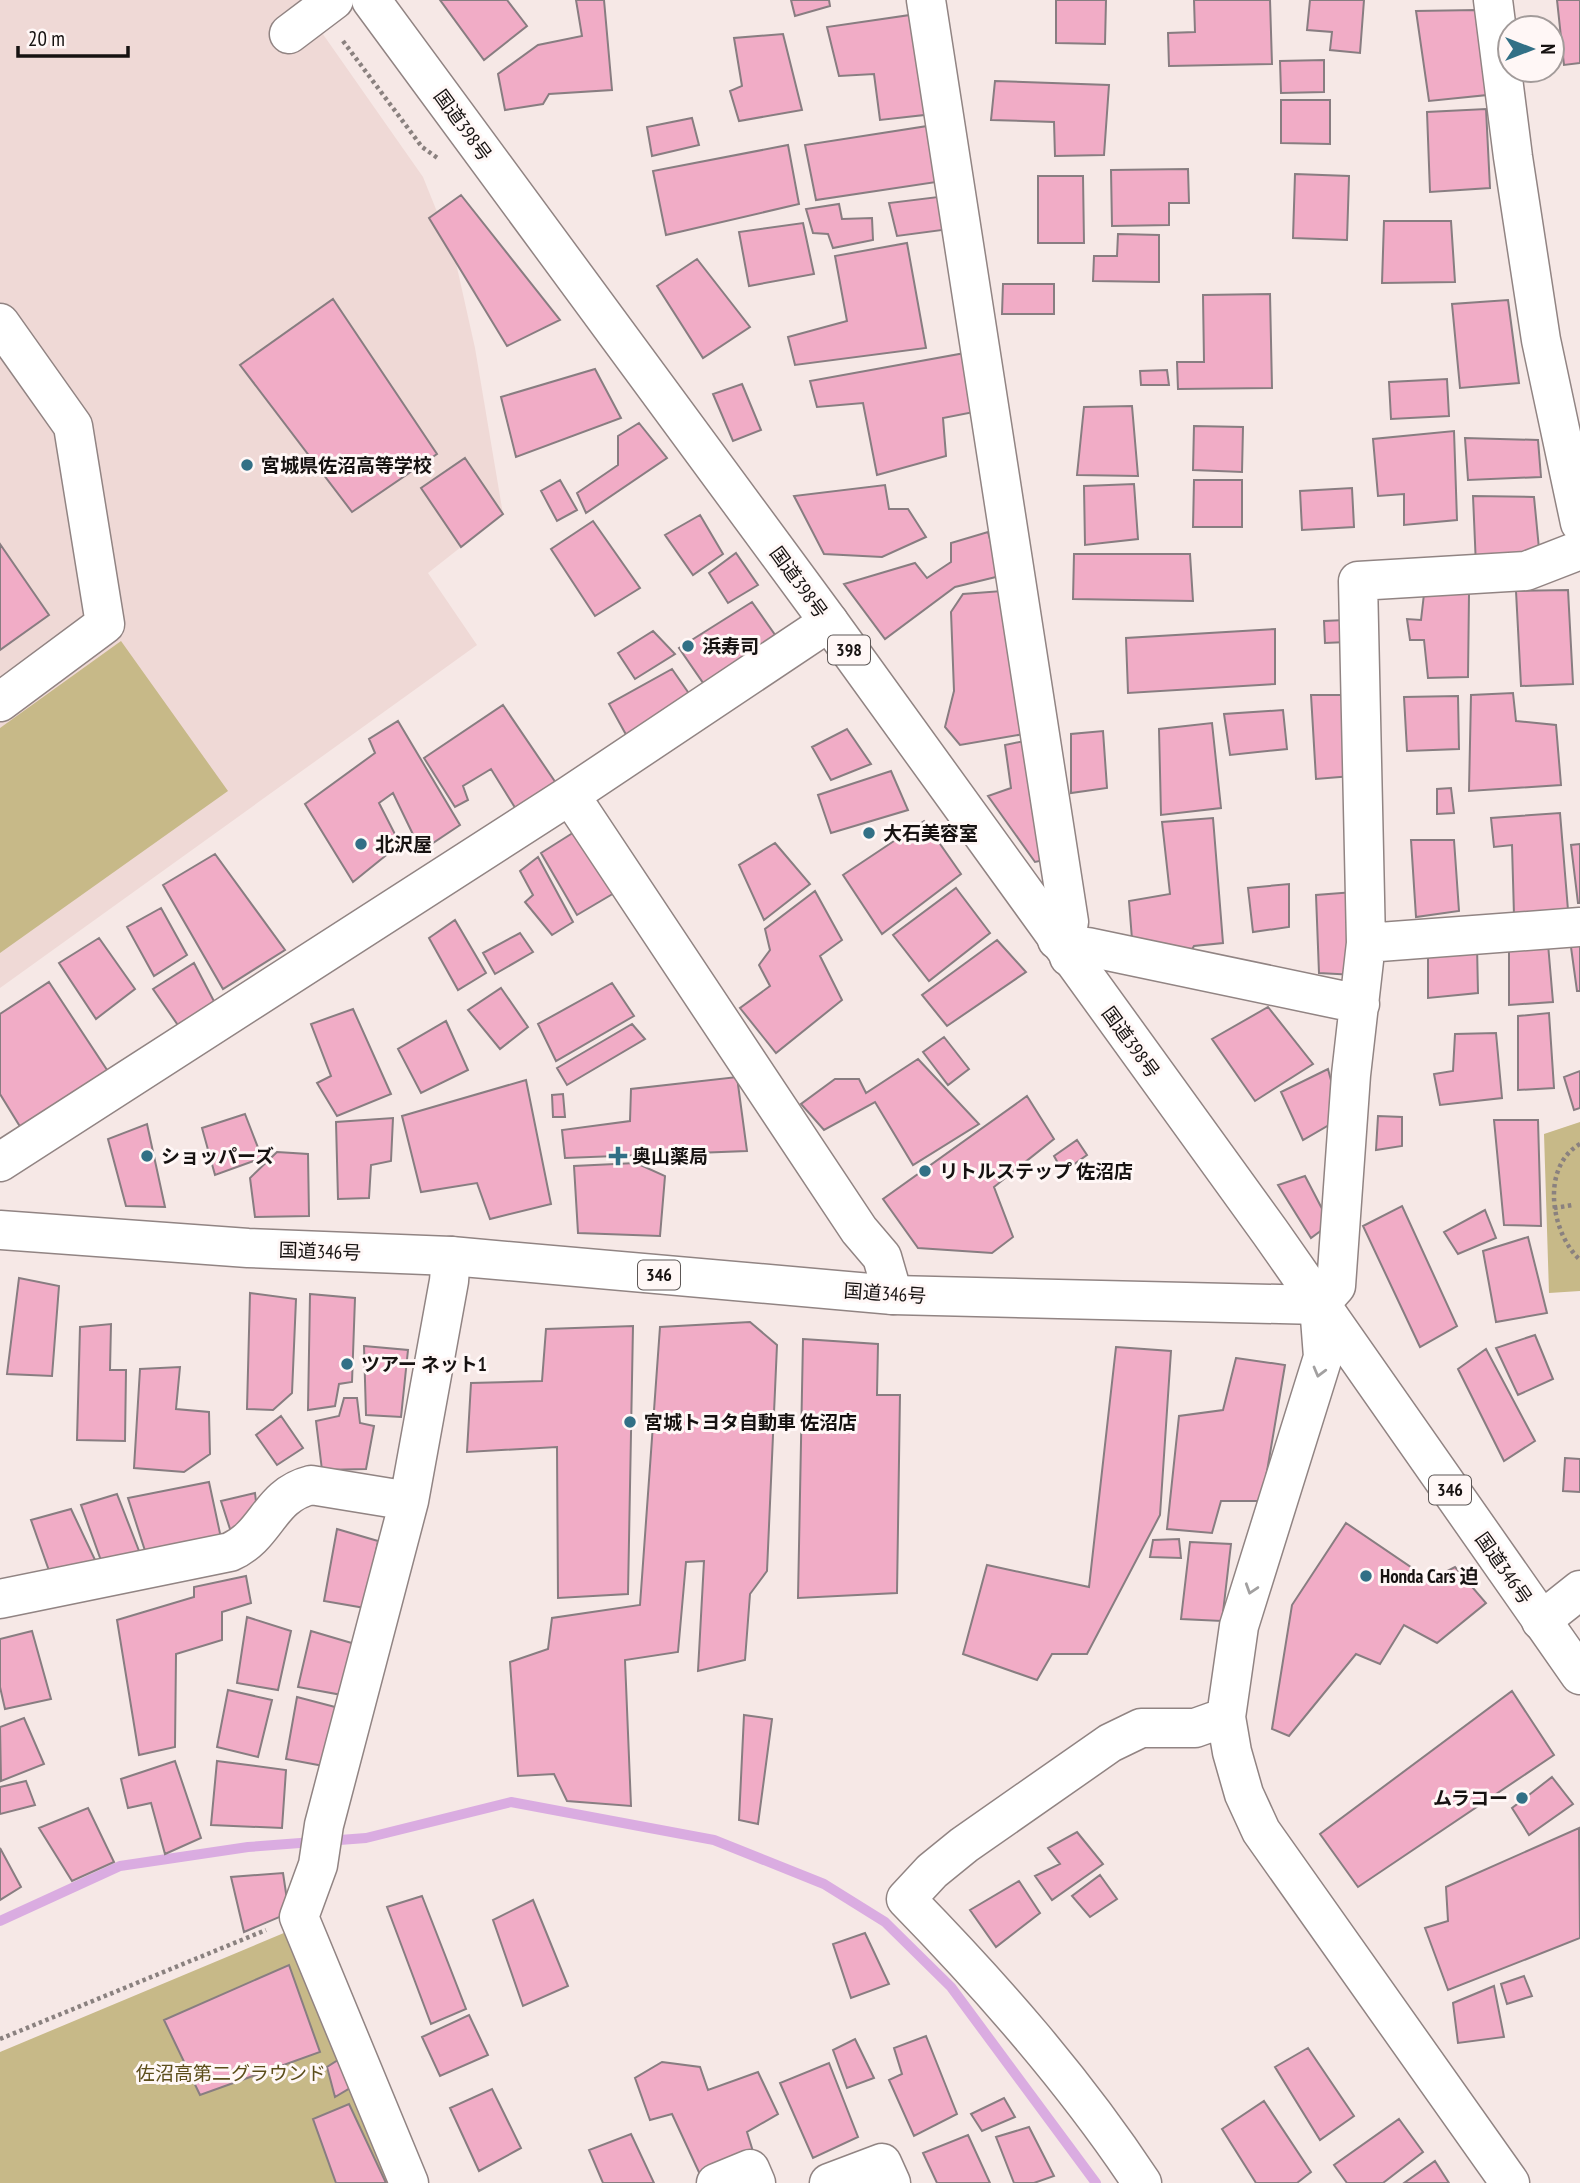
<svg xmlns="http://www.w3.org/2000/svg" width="1580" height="2183" font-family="'PT Sans Narrow','Noto Sans JP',sans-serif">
<rect width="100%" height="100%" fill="#f6e8e6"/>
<!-- built -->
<path fill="#efd9d6" d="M0,0H299L423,177L454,254L475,348L503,514L428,573L477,645L0,988Z"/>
<!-- green -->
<path fill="#c7b988" d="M121,641L228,791L0,953V728Z
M1580,1122V1291L1549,1293L1544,1134Z
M291,1930L397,2183H0V2052Z"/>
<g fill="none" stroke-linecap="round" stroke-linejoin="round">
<!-- stream -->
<path stroke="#daace1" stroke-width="10" d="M0,1921L120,1866L248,1847L366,1838L511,1802L714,1840L824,1884L885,1922L951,1987L1096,2183"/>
</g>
<!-- building -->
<path fill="#f1acc6" stroke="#887d81" stroke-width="2" d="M440,0H507L527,26L484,60Z
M576,0H604L612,90L549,94L543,104L505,110L498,74L538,45L582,36Z
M791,0H829L830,6L795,16Z
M1056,0H1106L1105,44L1056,43Z
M1194,0H1270L1272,64L1169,66L1168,33L1195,32Z
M1310,0H1364L1360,53L1330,50L1332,32L1307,30Z
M1557,0H1580V63L1564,65Z
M1476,10L1487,95L1429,101L1416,11Z
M917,14L933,114L880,120L874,74L839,76L827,27Z
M783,34L802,110L739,121L730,91L742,86L734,38Z
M1324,60V92L1281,93L1280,61Z
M995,81L1109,85L1104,155L1055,156L1054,122L991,120Z
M1281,100H1330V144L1281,143Z
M1486,109L1490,188L1430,192L1427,112Z
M692,118L699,145L652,156L647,127Z
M934,125L943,181L816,200L805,145Z
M788,145L799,204L666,235L653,171Z
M1188,169L1189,203H1169V225L1112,226L1111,170Z
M1295,174L1349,176L1347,240L1293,238Z
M1038,176H1083L1084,243H1038Z
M461,195L560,320L507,346L429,218Z
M946,196L950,229L897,236L889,203Z
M839,204L842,219L872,218L873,240L833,248L828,234L813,233L806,209Z
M1384,221H1451L1455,282L1382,283Z
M803,223L814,274L749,286L739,232Z
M1118,234L1159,235V282L1093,281L1094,256H1117Z
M907,243L926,348L795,365L788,337L847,321L835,256Z
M697,259L750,327L703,358L657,286Z
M1003,284H1054V314H1002Z
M1270,294L1272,388L1178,389L1177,362H1204L1203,295Z
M333,299L437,454L352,512L240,365Z
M1508,300L1519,383L1460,388L1452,304Z
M965,353L979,411L943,418L946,456L877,475L863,403L817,407L810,381Z
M595,369L621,418L516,457L501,397Z
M1167,370L1169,385H1141L1140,371Z
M1447,379L1449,416L1391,419L1389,382Z
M742,384L761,430L733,441L713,394Z
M1132,406L1138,476L1077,475L1084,407Z
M639,423L667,458L586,513L577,493L618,465V436Z
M1194,426L1243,427L1242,472L1193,470Z
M1454,431L1457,520L1404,525V494L1378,496L1373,439Z
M1465,438L1538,440L1541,477L1468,480Z
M465,458L503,514L461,547L421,488Z
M560,480L577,510L557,521L541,491Z
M1194,480H1242V527H1193Z
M1134,484L1138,539L1085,545L1084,486Z
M885,485L889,509H908L926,537L882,557L824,554L794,496Z
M1352,488L1354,527L1302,530L1300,491Z
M1473,496L1534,497L1540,559L1476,566Z
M700,515L723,554L693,575L665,535Z
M593,521L640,588L595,616L551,549Z
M988,532L1000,576L955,587L885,639L844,584L915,563L927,578L951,562V543Z
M0,544L49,615L0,650Z
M736,553L758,585L728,603L709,573Z
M1074,554H1190L1193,601L1073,599Z
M1568,590L1573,684L1521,686L1516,591Z
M1002,591L1024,734L960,745L945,727L954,691L951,612L963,594Z
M1424,594H1469L1468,677L1428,678L1424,640H1410L1407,619L1421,620Z
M752,602L778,639L708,690L679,648Z
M1345,620L1347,642L1325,643L1324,621Z
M1275,629V684L1128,693L1126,638Z
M653,631L675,654L635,679L618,653Z
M672,669L690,695L629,740L609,704Z
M1513,693L1516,721L1556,725L1561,785L1469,791L1471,695Z
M1311,695H1348L1352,776L1316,779Z
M1458,696L1459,749L1407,751L1404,697Z
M503,705L558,786L519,814L491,769L463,786L468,800L455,807L424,758Z
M1283,710L1287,749L1230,755L1224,714Z
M398,721L460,825L421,851L393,793L379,803L400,844L353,882L305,804L375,753L369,739Z
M1212,723L1221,808L1161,815L1159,729Z
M847,729L871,764L831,780L812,747Z
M1103,731L1107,788L1071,793V734Z
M1029,740L1049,859L1035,862L988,796L1011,788L1005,745Z
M891,771L908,810L831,833L818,795Z
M1451,788L1454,813L1437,814V789Z
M1560,813L1568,910L1514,915L1512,845L1494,847L1491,818Z
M1213,818L1223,943L1194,946L1190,953L1133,952L1129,901L1170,894L1162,822Z
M924,821L961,874L882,934L843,875Z
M579,829L621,889L577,915L541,853Z
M1411,840H1454L1459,911L1416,917Z
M775,843L810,884L764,920L739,865Z
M1580,844V903H1578L1571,845Z
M215,854L285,950L223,989L163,885Z
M538,857L573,922L552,935L525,902L533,895L520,871Z
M1289,884V927L1253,932L1248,888Z
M956,888L990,933L929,981L893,935Z
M815,891L842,940L820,956L842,1000L776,1053L740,1008L770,986L759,965L770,950L765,929Z
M1354,892L1355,975L1319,973L1316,895Z
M161,908L187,955L154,976L127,927Z
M455,920L486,973L458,990L429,938Z
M520,933L533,952L495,974L483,953Z
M99,938L135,989L96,1019L59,963Z
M1580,939V991H1577L1570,940Z
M997,940L1026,972L947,1026L922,995Z
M1548,944L1553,1002L1509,1005V949Z
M1477,945L1478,993L1428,998V950Z
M194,963L217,1007L182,1031L153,989Z
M49,982L111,1076L24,1133L0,1094V1014Z
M612,983L634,1016L556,1061L538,1024Z
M501,988L528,1027L500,1049L468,1010Z
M1268,1007L1313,1064L1255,1101L1212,1039Z
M353,1009L391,1094L337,1116L317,1083L331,1076L311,1024Z
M1549,1013L1554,1088L1518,1090V1016Z
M446,1021L468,1070L421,1093L398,1049Z
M632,1024L645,1039L567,1085L557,1068Z
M1496,1033L1502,1098L1440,1105L1434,1074L1453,1071L1455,1034Z
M944,1037L969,1069L948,1085L923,1052Z
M918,1059L979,1124L913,1165L875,1102L824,1130L801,1104L835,1079H859L866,1093Z
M1328,1069L1341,1118L1303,1140L1281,1092Z
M1580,1071V1108L1574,1110L1564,1077Z
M737,1077L747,1151L565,1158L562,1130L630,1121L631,1089Z
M526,1080L551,1204L490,1219L477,1183L421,1192L402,1116Z
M563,1094L565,1117H553L552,1095Z
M1027,1096L1054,1139L994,1187L1013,1237L992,1253L918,1248L883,1199Z
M245,1114L262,1158L215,1175L202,1128Z
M1378,1116L1402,1117V1146L1376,1150Z
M393,1118L391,1161L371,1165L369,1198L338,1199L336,1122Z
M1494,1120H1538L1541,1226L1504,1225Z
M147,1124L165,1207L126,1206L108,1139Z
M1077,1140L1087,1155L1063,1172L1054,1156Z
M277,1152L308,1154L309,1216L255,1217L250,1178Z
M636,1163L665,1176L660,1236L578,1233L574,1166Z
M1305,1176L1330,1224L1311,1238L1278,1185Z
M1402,1206L1457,1326L1420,1347L1363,1226Z
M1485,1210L1496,1238L1458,1254L1444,1232Z
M1528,1237L1547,1313L1496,1322L1483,1251Z
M19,1278L59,1286L52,1376L7,1374Z
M250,1293L296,1299L292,1393L273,1410L247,1409Z
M310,1294L355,1298L352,1382L339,1384L335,1406L308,1410Z
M750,1322L777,1345L767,1571L750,1594L745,1660L698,1671L704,1561L686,1562L678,1652L625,1660L631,1806L567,1801L554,1774L518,1776L510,1662L548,1649L552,1618L640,1605L660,1327Z
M111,1324L110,1370H126L125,1441L77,1440L80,1327Z
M633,1326L628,1594L558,1598L557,1447L467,1452L471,1383L542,1381L546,1329Z
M1535,1335L1553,1379L1518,1395L1496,1348Z
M803,1339L878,1344L877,1395H900L897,1593L798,1598Z
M364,1346L408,1350L401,1417L366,1415Z
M1116,1347L1171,1351L1160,1515L1087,1654H1052L1037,1680L963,1654L987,1565L1089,1587Z
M1486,1349L1535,1441L1504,1461L1458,1369Z
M1236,1358L1285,1365L1262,1501H1221L1212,1533L1167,1529L1179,1416L1223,1410Z
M180,1367L176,1409L209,1412L210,1454L184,1472L134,1468L140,1369Z
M344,1398H357L360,1423L374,1426L366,1469L322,1470L316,1421L339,1416Z
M281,1416L303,1448L277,1465L256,1435Z
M1565,1458L1580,1459V1492L1563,1491Z
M209,1482L221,1538L148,1560L128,1498Z
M255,1493L258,1519L231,1532L221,1501Z
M117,1494L141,1556L103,1566L81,1505Z
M71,1509L96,1562L52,1579L31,1520Z
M1346,1523L1430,1580L1455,1567L1486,1603L1437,1643L1404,1625L1380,1664L1356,1654L1289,1736L1272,1729L1292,1605Z
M337,1529L378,1541L365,1608L324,1601Z
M1179,1539L1181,1558L1150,1557L1153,1540Z
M1190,1542L1231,1544L1222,1621L1181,1619Z
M246,1576L251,1603L222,1612V1640L176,1654L175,1747L139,1755L117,1620L194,1597V1587Z
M247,1617L291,1631L278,1690L237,1683Z
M32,1631L51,1699L5,1709L0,1687V1639Z
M311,1631L355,1644L342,1695L298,1687Z
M228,1690L272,1700L258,1757L217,1747Z
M1512,1691L1554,1755L1358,1887L1320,1834Z
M297,1697L339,1708L329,1767L286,1759Z
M744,1715L772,1719L758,1824L739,1820Z
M24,1718L44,1764L1,1781L0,1727Z
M175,1761L201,1838L165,1854L151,1803L128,1808L121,1779Z
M217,1761L286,1770L282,1828L211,1825Z
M1552,1777L1573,1804L1529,1835L1512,1808Z
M26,1781L35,1805L0,1814V1787Z
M88,1808L114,1862L72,1881L39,1828Z
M1579,1828L1580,1938L1448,1990L1425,1928L1448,1921L1446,1887Z
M1077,1832L1103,1864L1052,1900L1035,1876L1060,1864L1048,1848Z
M0,1848L21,1887L0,1900Z
M283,1873L289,1913L244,1932L231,1877Z
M1100,1875L1117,1899L1090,1917L1072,1896Z
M1019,1881L1040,1913L996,1947L970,1910Z
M422,1896L466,2009L431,2024L387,1907Z
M533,1900L568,1986L523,2006L493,1920Z
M865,1933L889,1984L851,1998L833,1944Z
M289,1965L320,2052L200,2095L164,2020Z
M1524,1976L1532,1996L1507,2004L1501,1984Z
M1494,1986L1504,2037L1458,2043L1453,2003Z
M469,2015L488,2055L440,2076L422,2037Z
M926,2036L957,2114L914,2136L889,2080L902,2074L894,2048Z
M855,2039L874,2078L847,2088L833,2050Z
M1308,2048L1354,2116L1320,2140L1275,2067Z
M338,2060L350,2088L335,2097L327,2067Z
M662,2062L700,2067L708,2090L758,2072L778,2114L747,2132L755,2158L703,2181L672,2114L650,2120L635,2078Z
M829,2063L858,2137L813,2158L780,2083Z
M492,2089L521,2148L479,2171L450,2108Z
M1004,2098L1015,2117L982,2131L971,2114Z
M1264,2101L1311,2172L1297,2183H1256L1222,2129Z
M349,2104L386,2183H336L313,2119Z
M1399,2119L1423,2152L1383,2183H1347L1334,2165Z
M1029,2127L1054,2176L1034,2183H1014L996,2137Z
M631,2134L654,2183H603L589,2150Z
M968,2135L990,2183H937L923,2153Z
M1435,2161L1449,2183H1404Z"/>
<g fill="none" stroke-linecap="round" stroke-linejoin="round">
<!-- minor casing -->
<g stroke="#918483" stroke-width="41">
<path id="minor" d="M926,0L1069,922L1057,940
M1493,0L1513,157L1541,340L1580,523
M289,34L334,0
M0,323L73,426L105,624L0,702
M570,795L859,1230L882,1257L893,1295
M1366,943L1580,927
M1069,957L1088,947L1360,1004
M0,1162L570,795L829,622
M0,1599L230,1552C268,1535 268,1496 311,1485L409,1501
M1541,1621L1580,1590
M409,2183L299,1917L318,1865L324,1825L409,1501L449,1281L451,1256
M716,2183L750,2169L756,2183
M829,2183L882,2163L891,2183
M1142,2183C1074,2080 992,1987 906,1899L932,1871L964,1845L1110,1743L1141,1728H1195L1226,1717
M1510,2183L1261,1831L1244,1794L1232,1752L1226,1717L1239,1626L1323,1357L1319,1305L1336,1286L1351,1075L1366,943L1358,581L1526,571L1580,550"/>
</g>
<!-- highway casing -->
<g stroke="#918483" stroke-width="41">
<path id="highway" d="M371,0L829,622L1270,1232L1580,1675
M0,1230L248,1248L451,1256L893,1295L1319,1305"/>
</g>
<!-- path -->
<path stroke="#8a817f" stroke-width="4.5" stroke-dasharray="3.5 3.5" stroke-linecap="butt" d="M343,41L422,147L439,159
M1580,1144C1540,1167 1551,1233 1580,1260
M1554,1208L1573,1205
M0,2039L266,1930"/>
<!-- minor -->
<use href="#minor" stroke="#fff" stroke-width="38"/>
<!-- highway -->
<use href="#highway" stroke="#fff" stroke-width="38"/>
</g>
<!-- one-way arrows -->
<defs><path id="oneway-chevron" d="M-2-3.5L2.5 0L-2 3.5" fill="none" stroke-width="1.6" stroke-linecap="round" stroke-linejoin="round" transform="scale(1.75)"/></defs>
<g stroke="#a2a0a0">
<use href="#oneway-chevron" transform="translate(1319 1372) rotate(105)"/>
<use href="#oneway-chevron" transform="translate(1251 1589) rotate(108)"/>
</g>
<!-- markers -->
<g fill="#327086" stroke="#fff7f6" stroke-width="2.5">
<circle cx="247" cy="465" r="7"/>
<circle cx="688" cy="646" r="7"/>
<circle cx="869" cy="833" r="7"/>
<circle cx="361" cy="844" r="7"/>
<circle cx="147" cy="1156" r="7"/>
<path d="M614.5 1145.5h7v7h7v7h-7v7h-7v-7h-7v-7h7z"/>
<circle cx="925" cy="1171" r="7"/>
<circle cx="347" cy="1364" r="7"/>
<circle cx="630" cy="1422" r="7"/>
<circle cx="1366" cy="1576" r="7"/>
<circle cx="1522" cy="1798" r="7"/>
</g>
<g text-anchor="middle" stroke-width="6" stroke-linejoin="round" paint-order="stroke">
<!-- shield labels -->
<g fill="#fff7f6" stroke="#5c5756" stroke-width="2">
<rect x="828" y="635.5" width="42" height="29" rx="5"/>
<rect x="638" y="1260.5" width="42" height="29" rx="5"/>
<rect x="1429" y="1475.5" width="42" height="29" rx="5"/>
</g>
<g font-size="18" font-weight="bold" fill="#161211">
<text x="849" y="656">398</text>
<text x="659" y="1281">346</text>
<text x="1450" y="1496">346</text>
</g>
<!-- street labels -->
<g font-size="19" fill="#161211" stroke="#fff7f6">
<text transform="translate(463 125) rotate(54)" y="7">国道398号</text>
<text transform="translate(799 582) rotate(54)" y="7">国道398号</text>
<text transform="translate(1131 1042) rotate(54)" y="7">国道398号</text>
<text transform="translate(320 1251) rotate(2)" y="7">国道346号</text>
<text transform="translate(885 1293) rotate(4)" y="7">国道346号</text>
<text transform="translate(1504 1568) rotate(55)" y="7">国道346号</text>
</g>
<!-- poi labels -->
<g font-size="19" font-weight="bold" fill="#161211" stroke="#fff7f6" text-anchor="start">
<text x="261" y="472">宮城県佐沼高等学校</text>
<text x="702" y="653">浜寿司</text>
<text x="883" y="840">大石美容室</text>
<text x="375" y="851">北沢屋</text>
<text x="161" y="1163">ショッパーズ</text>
<text x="632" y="1163">奥山薬局</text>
<text x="939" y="1178">リトルステップ 佐沼店</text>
<text x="361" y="1371">ツアー ネット1</text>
<text x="644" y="1429">宮城トヨタ自動車 佐沼店</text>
<text x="1380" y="1583">Honda Cars 迫</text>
<text x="1508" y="1805" text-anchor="end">ムラコー</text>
</g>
<!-- park labels -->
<g font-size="19" fill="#5b4d1a" stroke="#fff7f6">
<text x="231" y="2080">佐沼高第二グラウンド</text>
</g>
</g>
<!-- north arrow -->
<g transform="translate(1531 49) rotate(90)"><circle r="33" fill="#fff7f6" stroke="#a29b9a" stroke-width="2"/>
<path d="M0-5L12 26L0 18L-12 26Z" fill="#327086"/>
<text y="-10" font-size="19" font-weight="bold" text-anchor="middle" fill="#161211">N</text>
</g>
<!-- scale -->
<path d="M18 46v10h110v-10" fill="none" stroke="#161211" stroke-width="3.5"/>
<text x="28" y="46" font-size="21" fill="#161211" stroke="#fff7f6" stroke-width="5" paint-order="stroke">20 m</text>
</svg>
